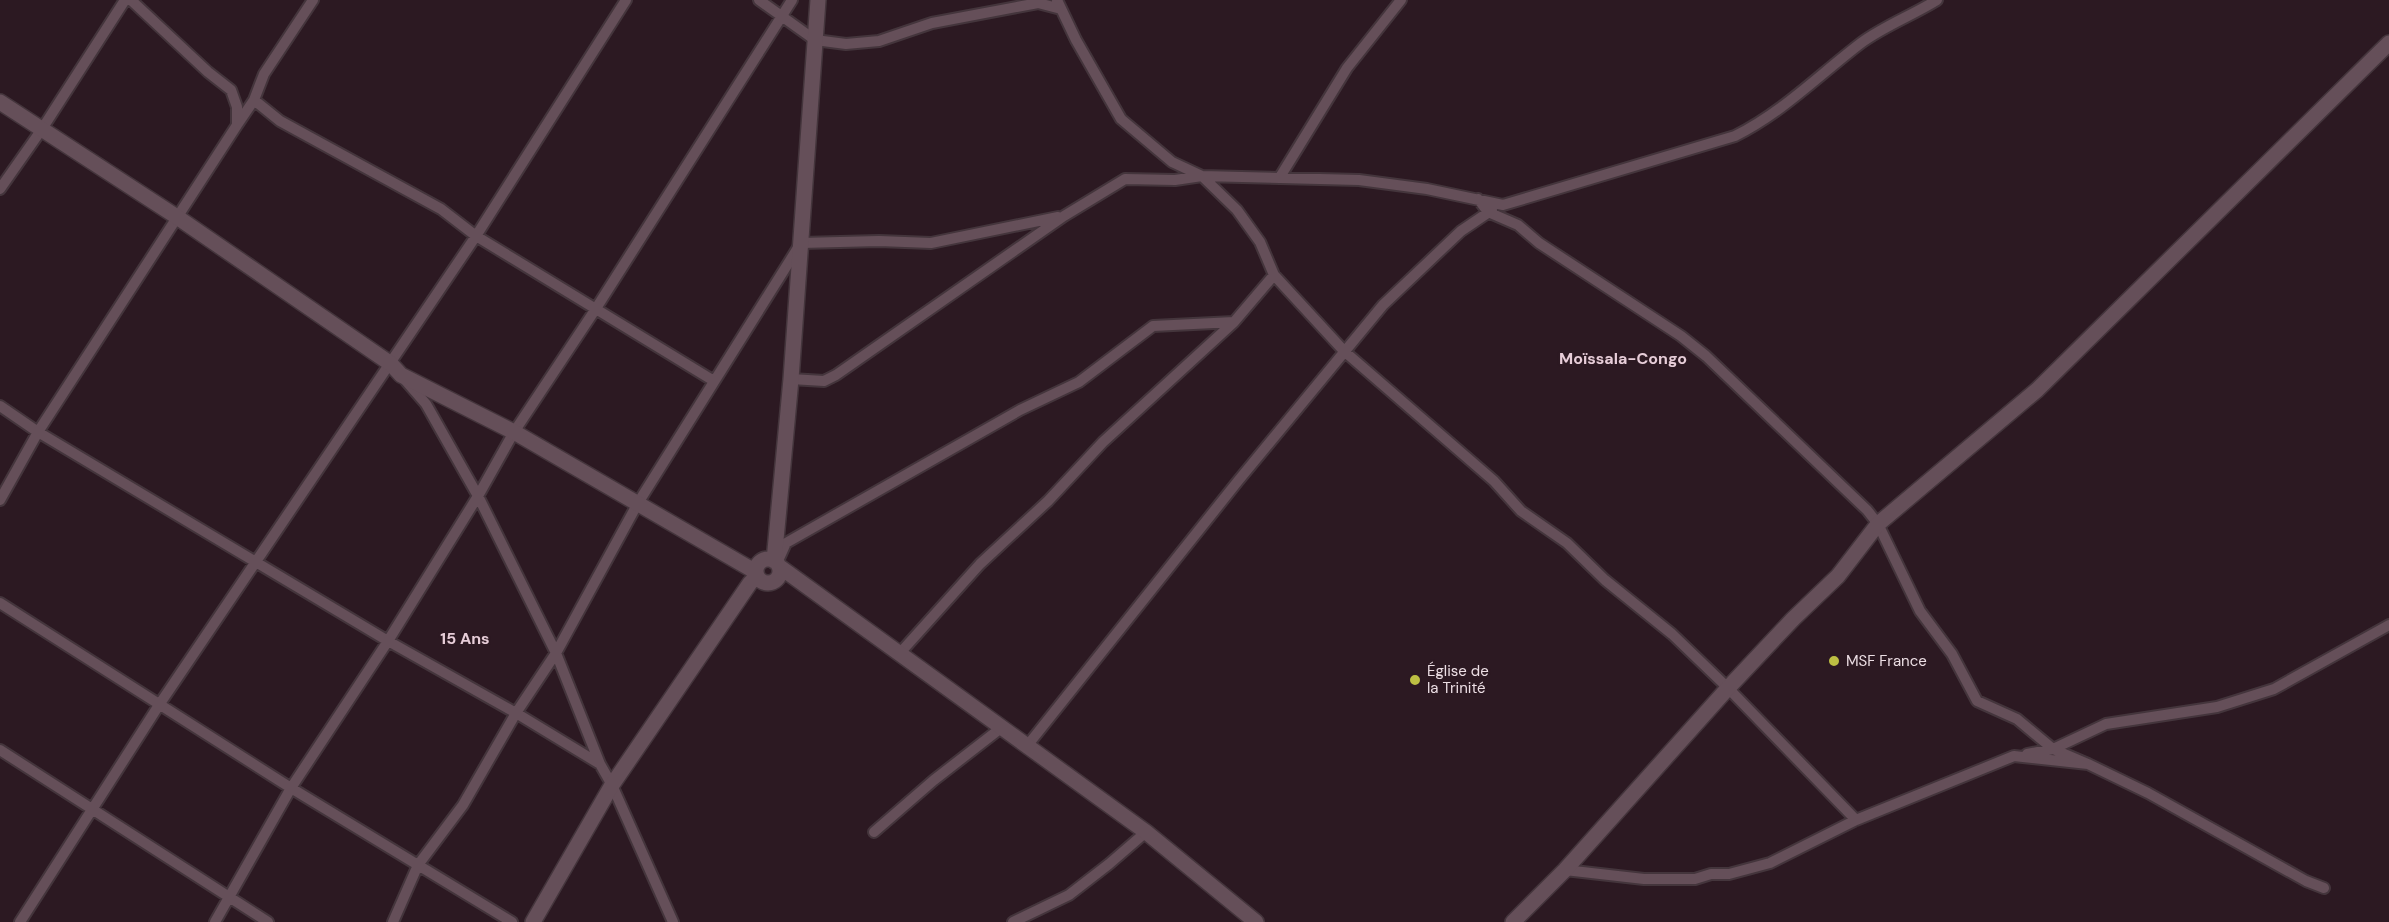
<svg xmlns="http://www.w3.org/2000/svg" width="2389" height="922" font-family="'DM Sans',sans-serif">
<rect width="100%" height="100%" fill="#2c1922"/>
<g fill="none" stroke-linecap="round" stroke-linejoin="round">
<!-- street casing -->
<g stroke="#44353c" stroke-width="14">
<path id="street" d="M759,0L815,40L846,44L879,41L932,23L1038,3L1061,9
M1057,0L1076,40L1121,119L1172,162L1202,176L1237,210L1260,242L1274,275L1344,351L1494,481L1521,511L1567,543L1605,580L1672,634L1728,688L1856,820
M254,100L280,121L441,209L476,236L714,381
M237,125L254,100L264,74L313,0
M1280,177L1347,68L1401,0
M0,189L42,129L125,0
M1478,199L1488,212L1518,225L1539,243L1681,336L1706,356L1867,510L1878,524L1920,611L1952,654L1977,701L2017,719L2053,749L2088,764
M791,379L824,381L836,375L1064,216L1125,179L1175,180L1202,176L1359,180L1427,189L1503,205L1735,136C1783,112 1819,75 1861,43C1884,26 1913,15 1937,0
M406,381L426,404L478,496L556,653L600,764L612,785L673,922
M0,406L38,432L388,641L516,713L600,764
M0,500L38,432L237,125V107L231,90L208,72L131,0
M777,563L786,543L1020,410L1079,382L1153,326L1234,322
M0,603L291,788L512,922
M900,653L980,564L1048,501L1103,442L1234,322L1274,275
M1027,746L1238,481L1383,305L1461,231L1492,210
M0,750L268,922
M2027,754L2053,749L2106,724L2217,707L2274,689L2389,625
M874,832L934,780L1001,728
M1565,870L1644,879H1695L1711,874H1729L1770,863L1856,820L2014,756L2088,764L2148,793L2306,881L2324,888
M20,922L159,705L476,236L626,0
M215,922L291,788L388,641L478,496L514,432L595,310L792,0
M393,922L418,865L463,805L516,713L556,653L638,503L801,243L879,241L931,243L1058,217
M1013,922L1069,895L1109,864L1146,832"/>
</g>
<!-- secondary casing -->
<g stroke="#44353c" stroke-width="18">
<path id="secondary" d="M0,102L177,217L391,364L401,375L514,432L756,572
M756 571a12 12 0 1 1 24 0a12 12 0 1 1-24 0Z
M774,561L791,379L818,0
M780,567L1146,832L1256,922
M533,922L612,785L750,583L757,576
M1513,922L1565,870L1728,688L1793,619L1838,576L1878,524L2037,390L2389,43"/>
</g>
<!-- street -->
<use href="#street" stroke="#654f59" stroke-width="10"/>
<!-- secondary -->
<use href="#secondary" stroke="#654f59" stroke-width="15"/>
</g>
<!-- markers -->
<g fill="#bdbf43" stroke="#2c1922" stroke-width="2">
<circle cx="1834" cy="661" r="6"/>
<circle cx="1415" cy="680" r="6"/>
</g>
<g text-anchor="middle" stroke-width="4.5" stroke-linejoin="round" paint-order="stroke">
<!-- poi labels -->
<g font-size="15" fill="#ecdee4" stroke="#2c1922" text-anchor="start">
<text x="1846" y="666">MSF France</text>
<text x="1427" y="676">Église de<tspan x="1427" dy="17">la Trinité</tspan></text>
</g>
<!-- neighbourhood labels -->
<g font-size="16" font-weight="bold" fill="#e7cdd8" stroke="#2c1922">
<text x="1623" y="364">Moïssala-Congo</text>
<text x="465" y="644">15 Ans</text>
</g>
</g>
</svg>
